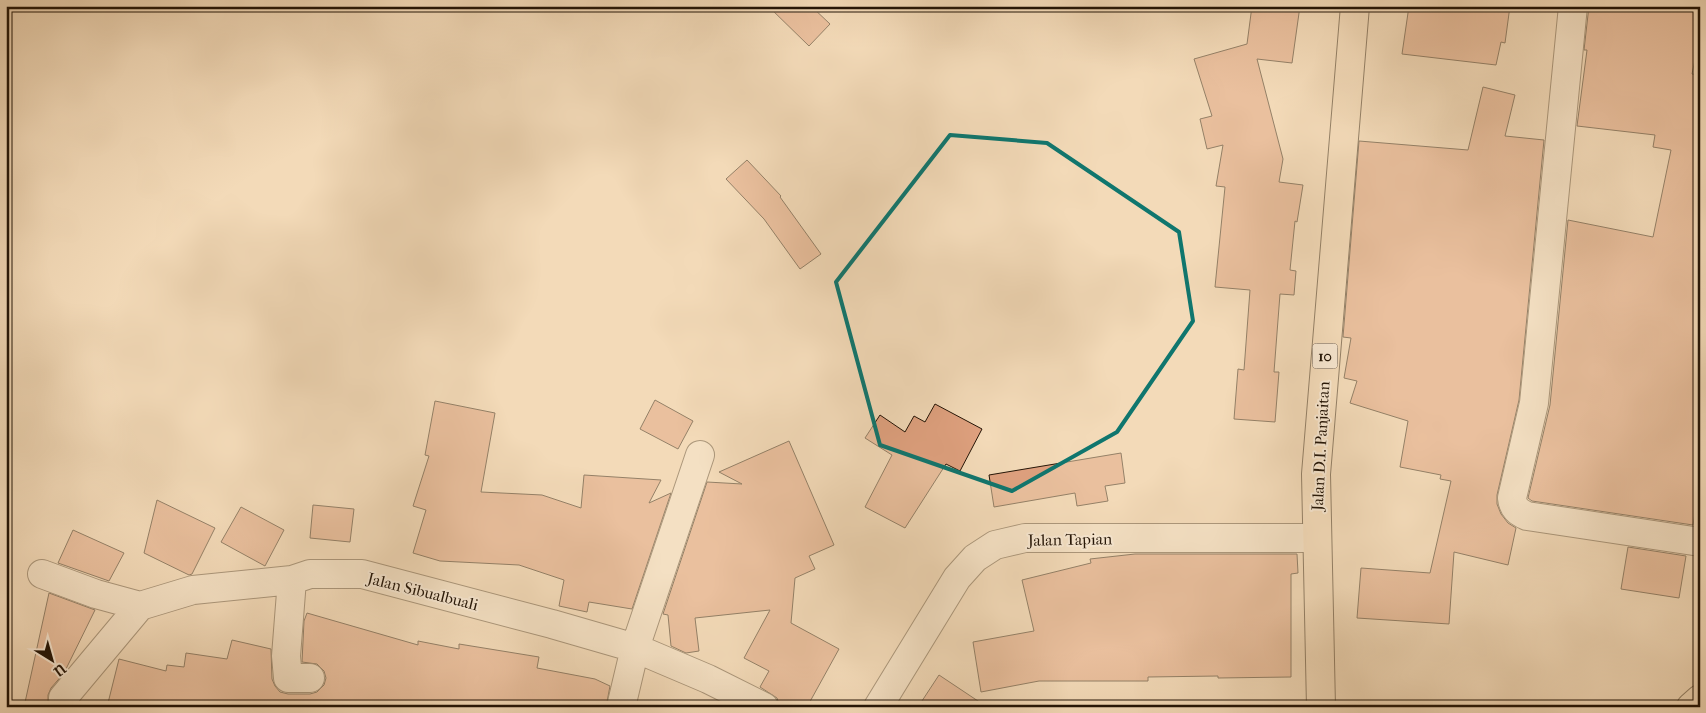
<svg xmlns="http://www.w3.org/2000/svg" width="1706" height="713" font-family="'IM FELL French Canon',serif">
<rect width="100%" height="100%" fill="#f3dab8"/>
<filter id="stains"><feTurbulence type="fractalNoise" baseFrequency=".004" numOctaves="4"/><feColorMatrix values="0 0 0 0 .2 0 0 0 0 .09 0 0 0 0 .02 0 0 0 .5 -.17"/></filter>
<radialGradient id="worn" r=".72"><stop offset=".6" stop-color="#630" stop-opacity="0"/><stop offset="1" stop-color="#630" stop-opacity=".3"/></radialGradient>
<!-- building -->
<path fill="#dfa17f" stroke="#231406" d="M768,6H811L830,24L809,46Z
M1252,6H1300L1292,63L1257,59L1283,159L1279,182L1303,185L1297,222L1295,221L1290,270L1296,271L1294,295L1280,294L1274,372H1279L1275,422L1234,419L1238,369L1244,370L1250,290L1215,287L1225,187L1216,186L1223,145L1207,149L1200,119L1212,116L1194,59L1247,44Z
M1409,6H1510L1505,43L1501,42L1496,65L1402,54Z
M1589,6H1700V36L1692,74L1700,75V483L1693,525L1532,501L1528,498L1550,405L1568,220L1653,237L1671,150L1653,147L1655,135L1577,126L1587,50H1584Z
M1483,87L1515,95L1505,136L1544,140L1519,400L1497,495V504L1501,514L1508,523L1516,528L1508,565L1454,552L1449,624L1357,618L1361,568L1430,573L1451,481L1440,479L1441,475L1400,467L1408,421L1350,403L1357,381L1344,378L1351,338L1343,337L1359,141L1468,150Z
M747,160L781,196L780,197L821,254L800,269L764,219L726,179Z
M655,400L693,421L678,449L640,429Z
M435,401L495,413L481,492L542,495L581,508L584,475L661,480L649,503L671,493L632,609L589,602L587,612L559,606L564,580L519,565L440,561L413,553L426,510L413,506L429,456L425,455Z
M935,404L982,429L960,471L946,464L905,528L865,507L892,455L865,438L880,415L905,432L914,416L925,422Z
M789,441L834,545L809,556L815,569L795,578L791,623L839,649L807,707H780L777,698L760,687L769,671L744,658L770,610L695,618L699,651L686,653L671,646L668,615L663,614L707,482L742,484L719,472Z
M1121,453L1125,483L1105,486L1108,501L1077,506L1075,493L994,507L989,475Z
M157,500L215,528L192,574L189,575L144,553Z
M313,505L354,509L350,542L310,538Z
M241,507L284,530L265,566L221,542Z
M73,530L124,553L109,581L58,563Z
M1628,547L1686,556L1679,598L1621,589Z
M1135,554H1297L1298,573L1291,574V677L1218,678V676L1148,677V681H1039L981,692L973,642L1034,631L1022,580L1091,563L1090,559Z
M49,593L95,610L64,673L51,688L48,695V703L51,707H24Z
M307,613L418,645V641L459,649V644L539,657L537,668L595,679L610,686L606,707H107L119,659L166,671L167,665L184,667L186,653L227,659L232,640L271,649L272,679L275,686L280,692L288,694H310L317,692L324,685L326,678L324,671L317,664L302,662L304,621Z
M939,675L987,707H918Z"/>
<g fill="none" stroke-linecap="round" stroke-linejoin="round">
<!-- minor casing -->
<g stroke="#574632" stroke-width="30">
<path id="minor" d="M1573,6L1534,403L1512,498C1513,508 1518,512 1527,516L1700,542
M42,574L96,594L140,606L193,590L292,580L310,574H362L552,624L635,648L708,679L764,707
M292,580L286,656L288,678H310
M63,698L140,606
M621,707L635,648L700,455
M878,707L957,578L975,558L995,545L1025,538H1317"/>
</g>
<!-- trunk casing -->
<g stroke="#231406" stroke-width="30">
<path id="trunk" d="M1321,707L1316,474L1355,6
M1691,707L1700,699"/>
</g>
<!-- minor -->
<use href="#minor" stroke="#f7e7d1" stroke-width="28"/>
<!-- trunk -->
<use href="#trunk" stroke="#f3dab8" stroke-width="28"/>
</g>
<!-- marked area -->
<path d="M0 0H1706V713H0ZM950,135L1047,143L1179,232L1193,321L1117,432L1012,491L880,445L836,282Z" fill="#f3dab8" fill-opacity=".55" fill-rule="evenodd"/>
<path fill="none" stroke="#0f766e" stroke-width="4" stroke-linejoin="round" d="M950,135L1047,143L1179,232L1193,321L1117,432L1012,491L880,445L836,282Z"/>
<g text-anchor="middle" stroke-width="4" stroke-linejoin="round" paint-order="stroke">
<!-- shield labels -->
<rect fill="#f7e7d1" stroke="#635343" stroke-width="1" x="1312.5" y="343.5" width="25" height="25" rx="4"/>
<g font-size="15" font-weight="bold" fill="#231406">
<text x="1325" y="361">10</text>
</g>
<!-- street labels -->
<g font-size="16" fill="#231406" stroke="#f7e7d1">
<text transform="translate(1320 446) rotate(-87)" y="6">Jalan D.I. Panjaitan</text>
<text transform="translate(1070 539) rotate(-1)" y="6">Jalan Tapian</text>
<text transform="translate(423 591) rotate(14)" y="6">Jalan Sibualbuali</text>
</g>
</g>
<!-- margin -->
<rect width="1706" height="713" fill="none" stroke="#f3dab8" stroke-width="25"/>
<rect x="8" y="8" width="1691" height="698" fill="none" stroke="#231406" stroke-width="2.5"/>
<rect x="12" y="12" width="1681" height="688" fill="none" stroke="#231406"/>
<!-- north arrow -->
<g transform="translate(52 660) rotate(143)" stroke="#f7e7d1" stroke-width="4" paint-order="stroke">
<path d="M0-4L9 19L0 12L-9 19Z" fill="#231406"/>
<text y="-8" font-size="14" font-weight="bold" text-anchor="middle" fill="#231406">U</text>
</g>
<rect width="100%" height="100%" filter="url(#stains)"/>
<rect width="100%" height="100%" fill="url(#worn)"/>
</svg>
